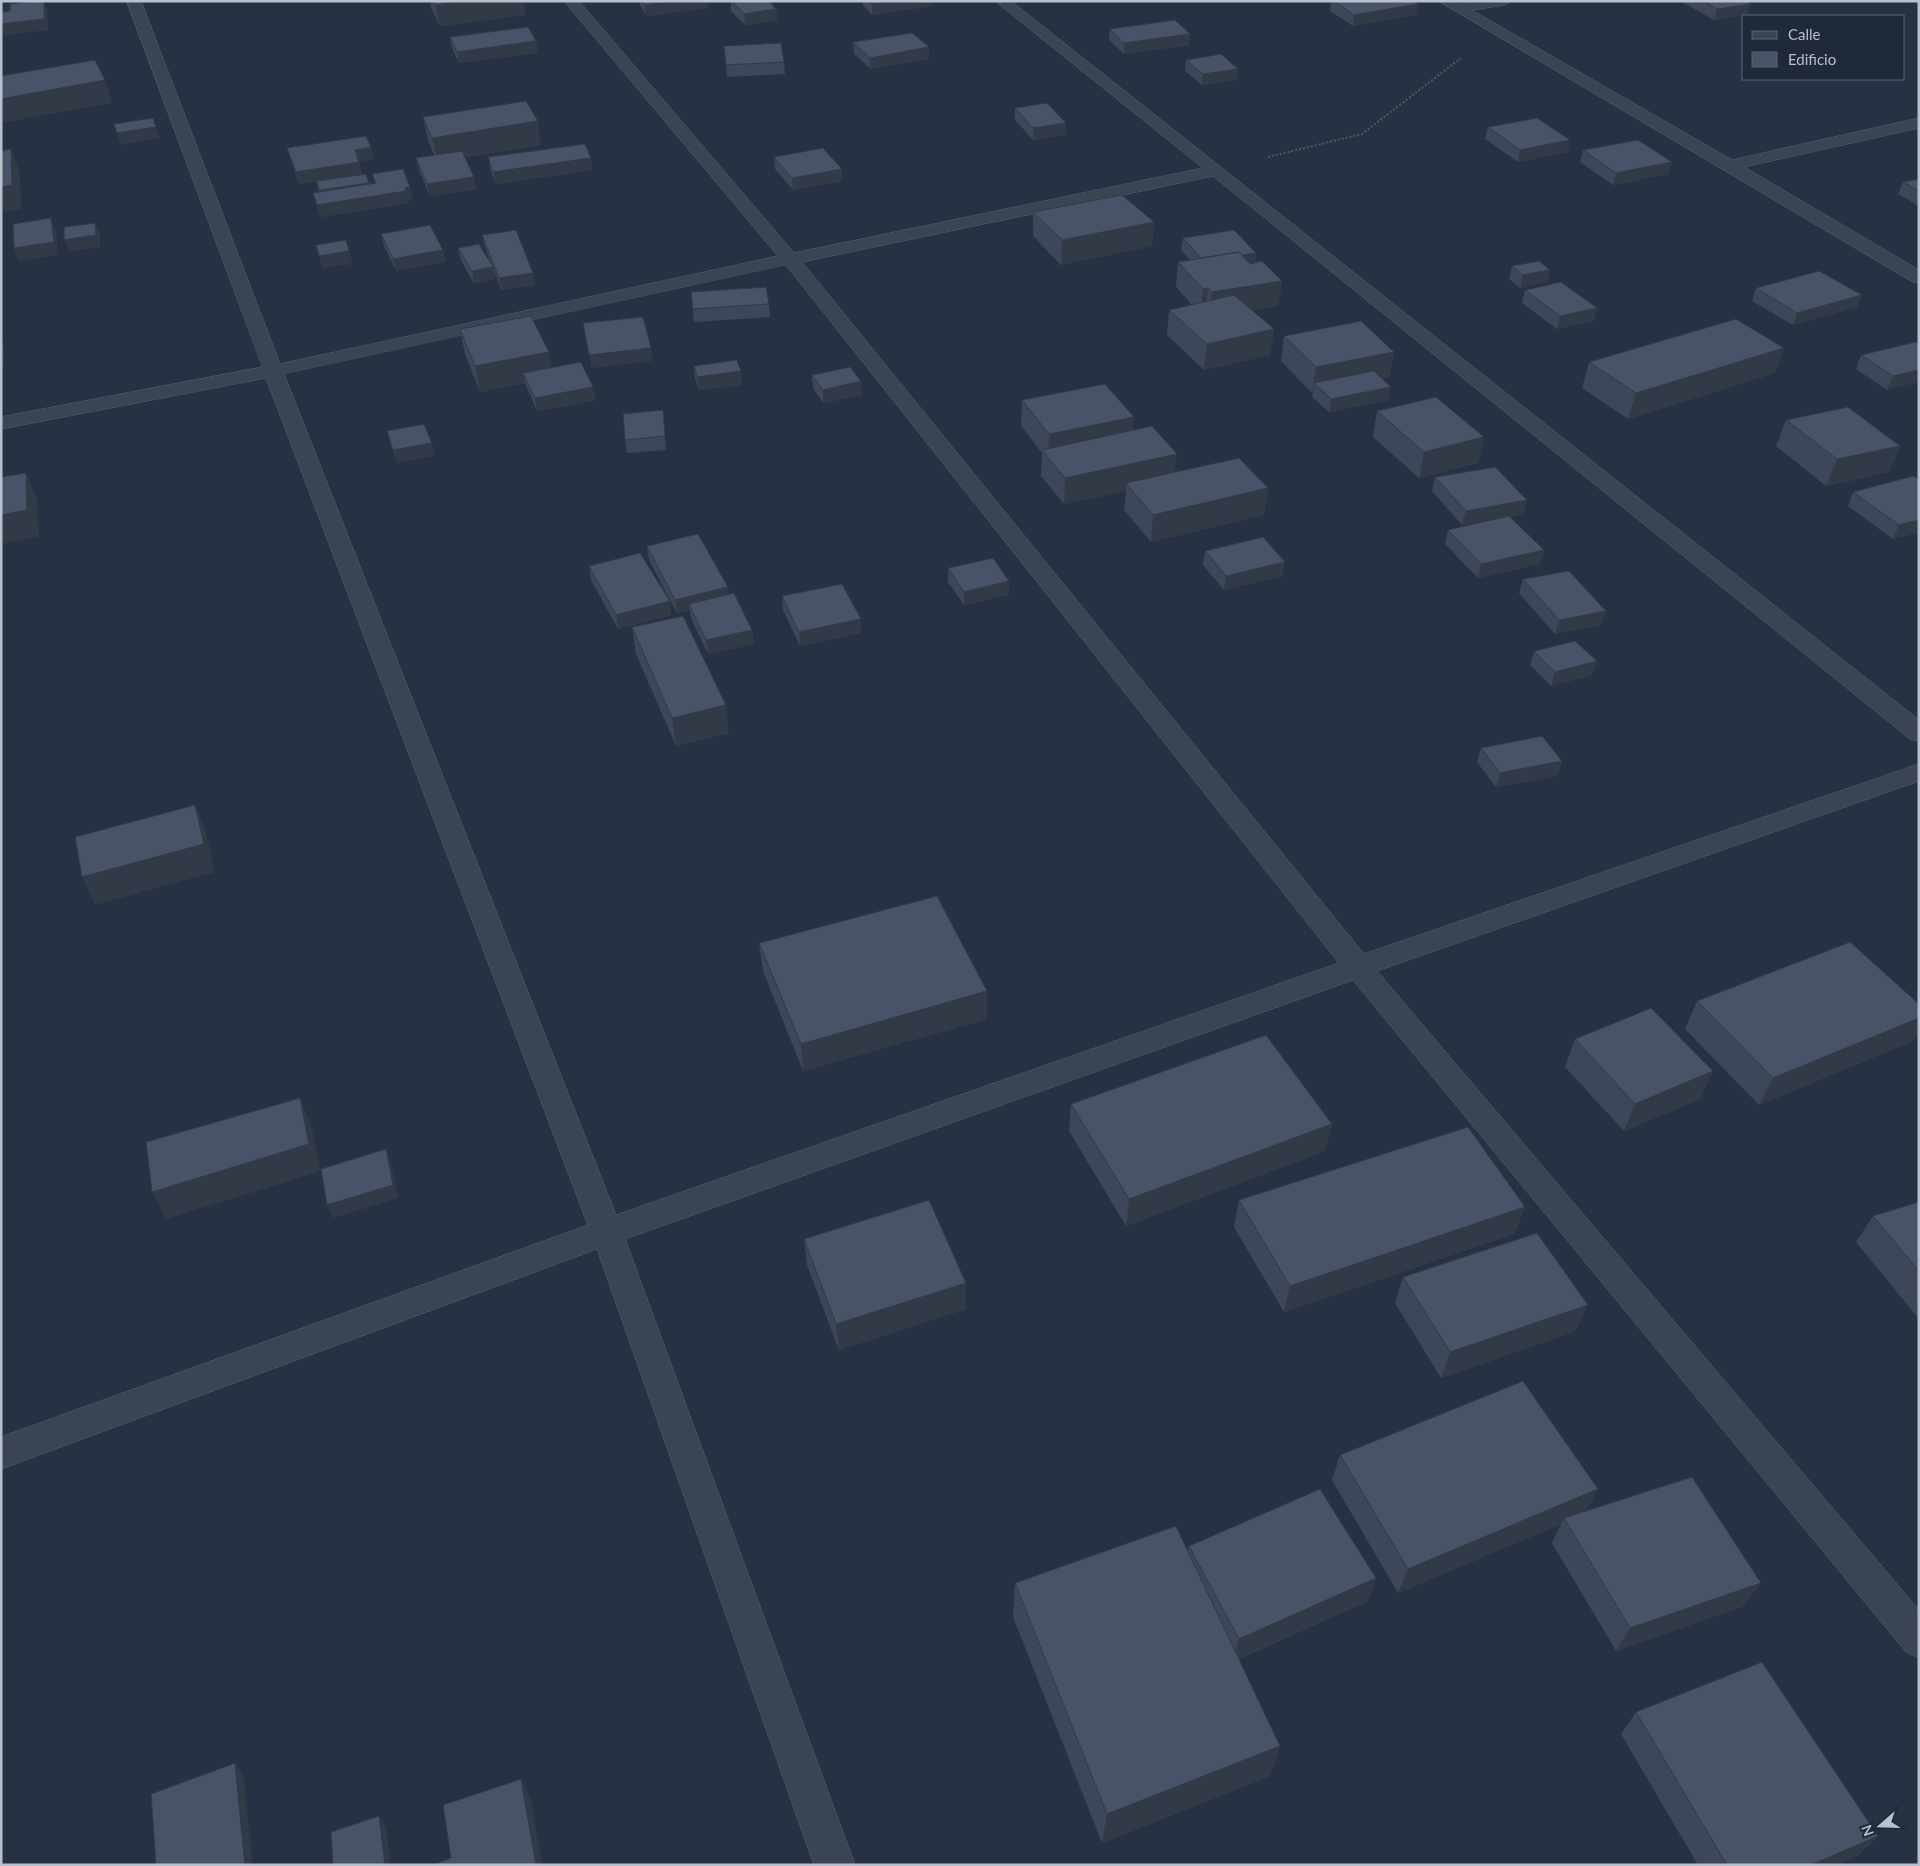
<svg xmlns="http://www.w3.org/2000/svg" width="1920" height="1866" font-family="Lato,sans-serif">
<rect width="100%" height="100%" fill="#263243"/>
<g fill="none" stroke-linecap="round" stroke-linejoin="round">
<!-- service casing -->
<g stroke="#596270" stroke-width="1">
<path id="service" d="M1476,1H1512L1505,5L1459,12L1452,8L1454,5Z"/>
</g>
<!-- minor casing -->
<g stroke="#596270" stroke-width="1">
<path id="minor" d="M127,1H141L280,364L778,256L564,1H579L794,253L1203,168L995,1H1011L1919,720V741L1910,739L1213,176L802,262L1364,954L1919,764V781L1377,971L1919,1610V1658L1906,1652L1353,980L625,1239L855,1865H814L597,1249L1,1469V1437L588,1225L266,378L1,429V417L262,367ZM786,265L1339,963L616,1215L284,374Z
M1439,1H1456L1732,160L1919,118V128L1744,167L1919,270V283L1913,282Z"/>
</g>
<!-- path -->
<path stroke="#465d61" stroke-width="2" stroke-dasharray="2 2" stroke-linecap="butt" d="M1268,157L1362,134L1461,58"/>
<!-- service -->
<use href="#service" fill="#3a4453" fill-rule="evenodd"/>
<!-- minor -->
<use href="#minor" fill="#3a4453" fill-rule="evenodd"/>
</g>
<!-- wall -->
<path fill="#3e4759" d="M430,1H523L525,15L440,26L431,8Z
M638,1H708V8L646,16Z
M731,1H769L776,9L777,20L745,25L731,11Z
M863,1H932V6L872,15L863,5Z
M1331,1H1414L1418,4L1416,15L1353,26L1330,11Z
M1682,1H1746L1747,15L1714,20L1682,2Z
M1110,29L1190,34L1189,45L1124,54L1109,40Z
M450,37L536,41L538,53L459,63L452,48Z
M853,42L929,59L871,69L854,54Z
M724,46L784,62L785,74L727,77Z
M1186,60L1238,69L1237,80L1202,85L1185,71Z
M1015,108L1066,135L1033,140L1015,120Z
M423,117L541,145L465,157L476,189L430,196L419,170L416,158L434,155L428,140Z
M1488,127L1568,152L1518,162L1485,139Z
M371,147L374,159L359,161L362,174L299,184L287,148Z
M1583,150L1668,174L1613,185L1580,162Z
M488,157L593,170L496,184L490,169Z
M774,157L842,169V181L793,190L775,169Z
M372,174L413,200H408L409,203L320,217L313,193L319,192L316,181L369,184L375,183Z
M1919,179V206L1898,194L1903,182Z
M1033,212L1154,222L1152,246L1061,265L1033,236Z
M381,234L443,250L445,262L396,271L384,246Z
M482,235L535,285L501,290L494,270L495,279L474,284L461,260L458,248L491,264L485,247Z
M1183,238L1256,253L1255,263L1282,281L1278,306L1252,310L1274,329L1270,355L1204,370L1167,335L1169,310L1192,305L1176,287L1178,262L1190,260L1181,250Z
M1512,266L1550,270L1547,282L1520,288L1509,279Z
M1756,288L1862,295L1857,307L1793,325L1752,301Z
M1525,290L1597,308L1594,321L1557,329L1522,303Z
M691,292L769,304L770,317L694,322Z
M460,329L551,367L593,387L596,400L537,411L525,383L480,392L465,354Z
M1284,336L1394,352L1389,377L1382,379L1391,387L1388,400L1329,412L1312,397L1313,393H1312L1281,361Z
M1916,342L1887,390L1856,369L1861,355Z
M1784,348L1775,373L1628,419L1582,388L1589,362Z
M694,366L741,371L742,385L699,390L695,379Z
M812,375L861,381L862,395L823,403L813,388Z
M1022,400L1133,430L1175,472L1268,488L1264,515L1151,542L1124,510L1126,491L1064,504L1041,476L1042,453L1021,426Z
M1377,411L1478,463L1419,478L1373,437Z
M1786,420L1900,446L1889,472L1826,486L1776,446Z
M664,424L666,450L627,453L625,440Z
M387,431L435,456L397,463Z
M1435,477L1523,514L1510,517L1544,550L1540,564L1478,578L1445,544L1448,530L1500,518L1462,525L1432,491Z
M1919,479V532L1893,539L1848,506L1853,492Z
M647,546L728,587L729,595L752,630L754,644L708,654L691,618L690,610L677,613L649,560Z
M1205,551L1283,576L1224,590L1203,565Z
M589,566L671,615L618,629L591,580Z
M948,568L1009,581V595L964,605L948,582Z
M1523,579L1606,611L1601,625L1555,634L1519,593Z
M782,596L861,619V633L800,646L783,610Z
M632,627L729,733L676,746L636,654Z
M1534,651L1592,675L1551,686L1530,665Z
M1481,748L1562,761L1557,776L1496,787L1477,762Z
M759,943L987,1019L803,1071L763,971Z
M1697,1001L1913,1041L1759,1105L1685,1029Z
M1575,1039L1713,1071L1700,1099L1624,1131L1565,1067Z
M1071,1104L1332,1124L1325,1151L1126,1226L1069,1131Z
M1239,1200L1525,1207L1514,1234L1284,1312L1234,1227Z
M1919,1202V1319L1856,1242L1873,1216Z
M804,1239L966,1283V1309L839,1350L807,1265Z
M1403,1277L1576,1331L1441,1378L1395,1303Z
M1340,1455L1587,1511L1744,1606L1616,1651L1552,1543L1561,1524L1398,1593L1332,1480Z
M1189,1546L1376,1578L1368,1601L1239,1659L1280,1746L1270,1776L1102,1843L1013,1617L1015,1583L1188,1550Z
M1636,1712L1878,1836L1857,1856L1836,1865H1698L1621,1734Z"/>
<!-- shaded-wall -->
<path fill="#323a48" d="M44,1L47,11L48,30L1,36V24Z
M461,1H523L525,15L440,26L435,5Z
M676,1H708V8L646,16L644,5Z
M890,1H932V6L872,15V4Z
M1418,4L1416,15L1353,26L1354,15Z
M1751,4L1747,15L1714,20L1717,9Z
M776,9L777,20L745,25L744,14Z
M1190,34L1189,45L1124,54V43Z
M536,41L538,53L459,63L457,52Z
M929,47V59L871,69L870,58Z
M1238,69L1237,80L1202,85L1203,74Z
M105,80L112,103L1,123V99Z
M538,121L541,145L437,161L432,138Z
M1066,123V135L1033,140V128Z
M156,127L160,138L121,145L117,133Z
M1570,140L1568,152L1518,162L1520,150Z
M371,147L374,159L357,162L355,150Z
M11,149L20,173L21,209L1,212V187Z
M591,158L593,170L496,184L493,172Z
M359,162L362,174L299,184L296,172Z
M1672,162L1668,174L1613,185L1616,173Z
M842,169V181L793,190L792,178Z
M474,177L476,189L430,196L427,184Z
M369,183L372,195L323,203L320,190Z
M410,187L413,200H408L409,203L320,217L317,205Z
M51,218L56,231L58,255L18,261L14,248Z
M1154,222L1152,246L1061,265L1062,240Z
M95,223L100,235V247L69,252L64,240Z
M443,250L445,262L396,271L393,259Z
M349,251L353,264L322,268L319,256Z
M1256,253L1255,265L1204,261Z
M493,267L495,279L474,284L472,271Z
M1550,270L1547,282L1520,288L1523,275Z
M533,273L535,285L501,290L499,278Z
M1282,281L1278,306L1209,318L1212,292Z
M1208,288L1205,313L1200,314L1203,289Z
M1862,295L1857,307L1793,325L1797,313Z
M1597,308L1594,321L1557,329L1560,316Z
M1274,329L1270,355L1204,370L1207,344Z
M1,340L4,346V367L1,368Z
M651,348L652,361L591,368L589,355Z
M1784,348L1775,373L1628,419L1636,393Z
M549,352L553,378L523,373L525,383L480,392L475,366Z
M1394,352L1389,377L1322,391L1314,383L1313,393H1312L1316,367Z
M1919,370V382L1887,390L1893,376Z
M741,371L742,385L699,390L697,377Z
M861,381L862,395L823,403V390Z
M593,387L596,400L537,411L535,398Z
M1391,387L1388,400L1329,412L1331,399Z
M1134,417L1132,443L1048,457L1049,434Z
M1484,437L1478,463L1419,478L1424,452Z
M432,443L435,456L397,463L393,450Z
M1900,446L1889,472L1826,486L1837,459Z
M1177,454L1174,480L1126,483V491L1064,504L1065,478Z
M26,473L37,499L39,537L1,544V515Z
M1268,488L1264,515L1151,542L1153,515Z
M1527,500L1523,514L1462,525L1466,511Z
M1919,520V532L1893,539L1899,525Z
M1544,550L1540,564L1478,578L1481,564Z
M1285,562L1283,576L1224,590L1226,576Z
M1009,581V595L964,605V592Z
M728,587L730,601L689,604L690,610L677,613L675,600Z
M670,601L671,615L618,629L616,615Z
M1606,611L1601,625L1555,634L1559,620Z
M861,619V633L800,646L799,632Z
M752,630L754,644L708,654L706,640Z
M1597,661L1592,675L1551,686L1555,672Z
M726,705L729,733L676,746L672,718Z
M1562,761L1557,776L1496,787L1500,773Z
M195,805L206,833L215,872L95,905L82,877Z
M987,991V1019L803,1071L801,1044Z
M1919,1018V1032L1913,1041L1759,1105L1773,1078Z
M1713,1071L1700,1099L1624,1131L1635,1104Z
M300,1098L311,1125L321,1171L166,1219L152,1192Z
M1332,1124L1325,1151L1126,1226L1129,1199Z
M386,1149L391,1163L398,1198L333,1218L327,1205Z
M1525,1207L1514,1234L1284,1312L1290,1286Z
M966,1283V1309L839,1350L836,1324Z
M1588,1305L1576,1331L1441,1378L1450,1352Z
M1598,1489L1585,1514L1564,1518L1561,1524L1398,1593L1408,1569Z
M1376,1578L1368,1601L1233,1661L1239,1639Z
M1761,1583L1744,1606L1616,1651L1630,1628Z
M1280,1746L1270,1776L1102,1843L1107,1814Z
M235,1763L243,1774L253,1865H245Z
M521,1779L531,1800L542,1865H536Z
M379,1816L386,1827L391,1865H385Z
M1878,1836L1857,1856L1836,1865H1811Z"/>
<!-- building -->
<path fill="#485367" stroke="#323a48" d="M33,1H44V19L1,24V12L10,11V4Z
M434,1H461L435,5Z
M642,1H676L644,5Z
M732,1H769L776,9L744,14Z
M869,1H890L872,4Z
M1334,1H1414L1418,4L1354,15Z
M1704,1H1746L1751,4L1717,9Z
M1175,20L1190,34L1124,43L1110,29Z
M528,27L536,41L457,52L450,37Z
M912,33L929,47L870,58L853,42Z
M781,43L784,62L726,65L724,46Z
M1221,54L1238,69L1203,74L1186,60Z
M95,60L105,80L1,99V76Z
M526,101L538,121L432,138L423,117Z
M1047,103L1066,123L1033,128L1015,108Z
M153,118L156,127L117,133L114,124Z
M1537,118L1570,140L1520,150L1488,127Z
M366,136L371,147L355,150L359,162L296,172L287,148Z
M1638,140L1672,162L1616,173L1583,150Z
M585,144L591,158L493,172L488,157Z
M823,148L842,169L792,178L774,157Z
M11,149L12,185L1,187V151Z
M462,151L474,177L427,184L416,158Z
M403,169L410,187L405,188L406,191L317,205L313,193L376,183L372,174Z
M366,174L369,183L320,190L316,181Z
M1919,179V191L1903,182Z
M1122,195L1154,222L1062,240L1033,212Z
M51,218L54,242L14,248L13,224Z
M95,223L96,235L64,240V227Z
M430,225L443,250L393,259L381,234Z
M516,230L533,273L499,278L482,235Z
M1234,230L1256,253L1242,255L1239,252L1201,258L1183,238Z
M346,240L349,251L319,256L316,245Z
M479,244L493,267L472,271L458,248Z
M1239,252L1250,264L1262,261L1282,281L1212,292L1208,288L1203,289L1178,262Z
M1539,261L1550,270L1523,275L1512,266Z
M1819,271L1862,295L1797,313L1756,288Z
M1561,282L1597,308L1560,316L1525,290Z
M766,287L769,304L693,309L691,292Z
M1234,295L1274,329L1207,344L1169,310Z
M531,316L549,352L475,366L460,329Z
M643,317L651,348L589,355L583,323Z
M1736,319L1784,348L1636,393L1589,362Z
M1361,321L1394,352L1316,367L1284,336Z
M1916,342L1919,345V370L1893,376L1861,355Z
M737,360L741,371L697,377L694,366Z
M581,362L593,387L535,398L523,373Z
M850,367L861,381L823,390L812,375Z
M1374,371L1391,387L1331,399L1314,383Z
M1105,384L1134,417L1049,434L1022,400Z
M1436,397L1484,437L1424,452L1377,411Z
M1848,407L1900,446L1837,459L1786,420Z
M663,410L665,436L625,440L623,414Z
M424,424L432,443L393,450L387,431Z
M1152,426L1177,454L1065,478L1042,450Z
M1239,458L1268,488L1153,515L1126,483Z
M1495,467L1527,500L1466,511L1435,477Z
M26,473L27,510L1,515V477Z
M1913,476L1919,479V520L1899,525L1853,492Z
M1509,516L1544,550L1481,564L1448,530Z
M698,534L728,587L675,600L647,546Z
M1263,537L1285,562L1226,576L1205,551Z
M640,553L670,601L616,615L589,566Z
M993,558L1009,581L964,592L948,568Z
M1569,571L1606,611L1559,620L1523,579Z
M842,584L861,619L799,632L782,596Z
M734,593L752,630L706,640L689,604Z
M683,616L726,705L672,718L632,627Z
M1575,641L1597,661L1555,672L1534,651Z
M1542,736L1562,761L1500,773L1481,748Z
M195,805L204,844L82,877L75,837Z
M937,896L987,991L801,1044L759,943Z
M1850,942L1919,1004V1018L1773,1078L1697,1001Z
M1651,1008L1713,1071L1635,1104L1575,1039Z
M1266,1035L1332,1124L1129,1199L1071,1104Z
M300,1098L309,1144L152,1192L146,1142Z
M1468,1127L1525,1207L1290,1286L1239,1200Z
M386,1149L393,1185L327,1205L321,1169Z
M929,1200L966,1283L836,1324L804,1239Z
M1919,1202V1271L1873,1216Z
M1537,1233L1588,1305L1450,1352L1403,1277Z
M1523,1381L1598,1489L1408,1569L1340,1455Z
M1692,1477L1761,1583L1630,1628L1564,1518Z
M1320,1489L1376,1578L1239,1639L1189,1546Z
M1176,1526L1280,1746L1107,1814L1015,1583Z
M1762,1662L1878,1836L1811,1865H1727L1636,1712Z
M235,1763L245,1865H156L151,1794Z
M521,1779L536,1865H433L451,1858L443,1805Z
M379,1816L385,1865H333L331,1832Z"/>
<!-- border -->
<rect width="1920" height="1866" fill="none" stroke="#b8bfcd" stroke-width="5"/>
<!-- legend -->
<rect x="1742" y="15" width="162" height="65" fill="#1f2938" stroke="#5c6574"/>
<rect x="1752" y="31" width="25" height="8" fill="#3a4453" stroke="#5c6574"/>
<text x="1788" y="40" font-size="15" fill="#b8bfcd">Calle</text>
<rect x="1752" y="52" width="25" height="15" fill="#485367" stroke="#5c6574"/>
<text x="1788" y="65" font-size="15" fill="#b8bfcd">Edificio</text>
<!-- north arrow -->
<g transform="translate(1880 1826) rotate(250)" stroke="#1f2938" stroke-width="4" paint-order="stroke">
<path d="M0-4L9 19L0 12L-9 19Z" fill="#b8bfcd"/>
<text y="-8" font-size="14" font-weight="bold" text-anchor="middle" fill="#b8bfcd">N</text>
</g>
</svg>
